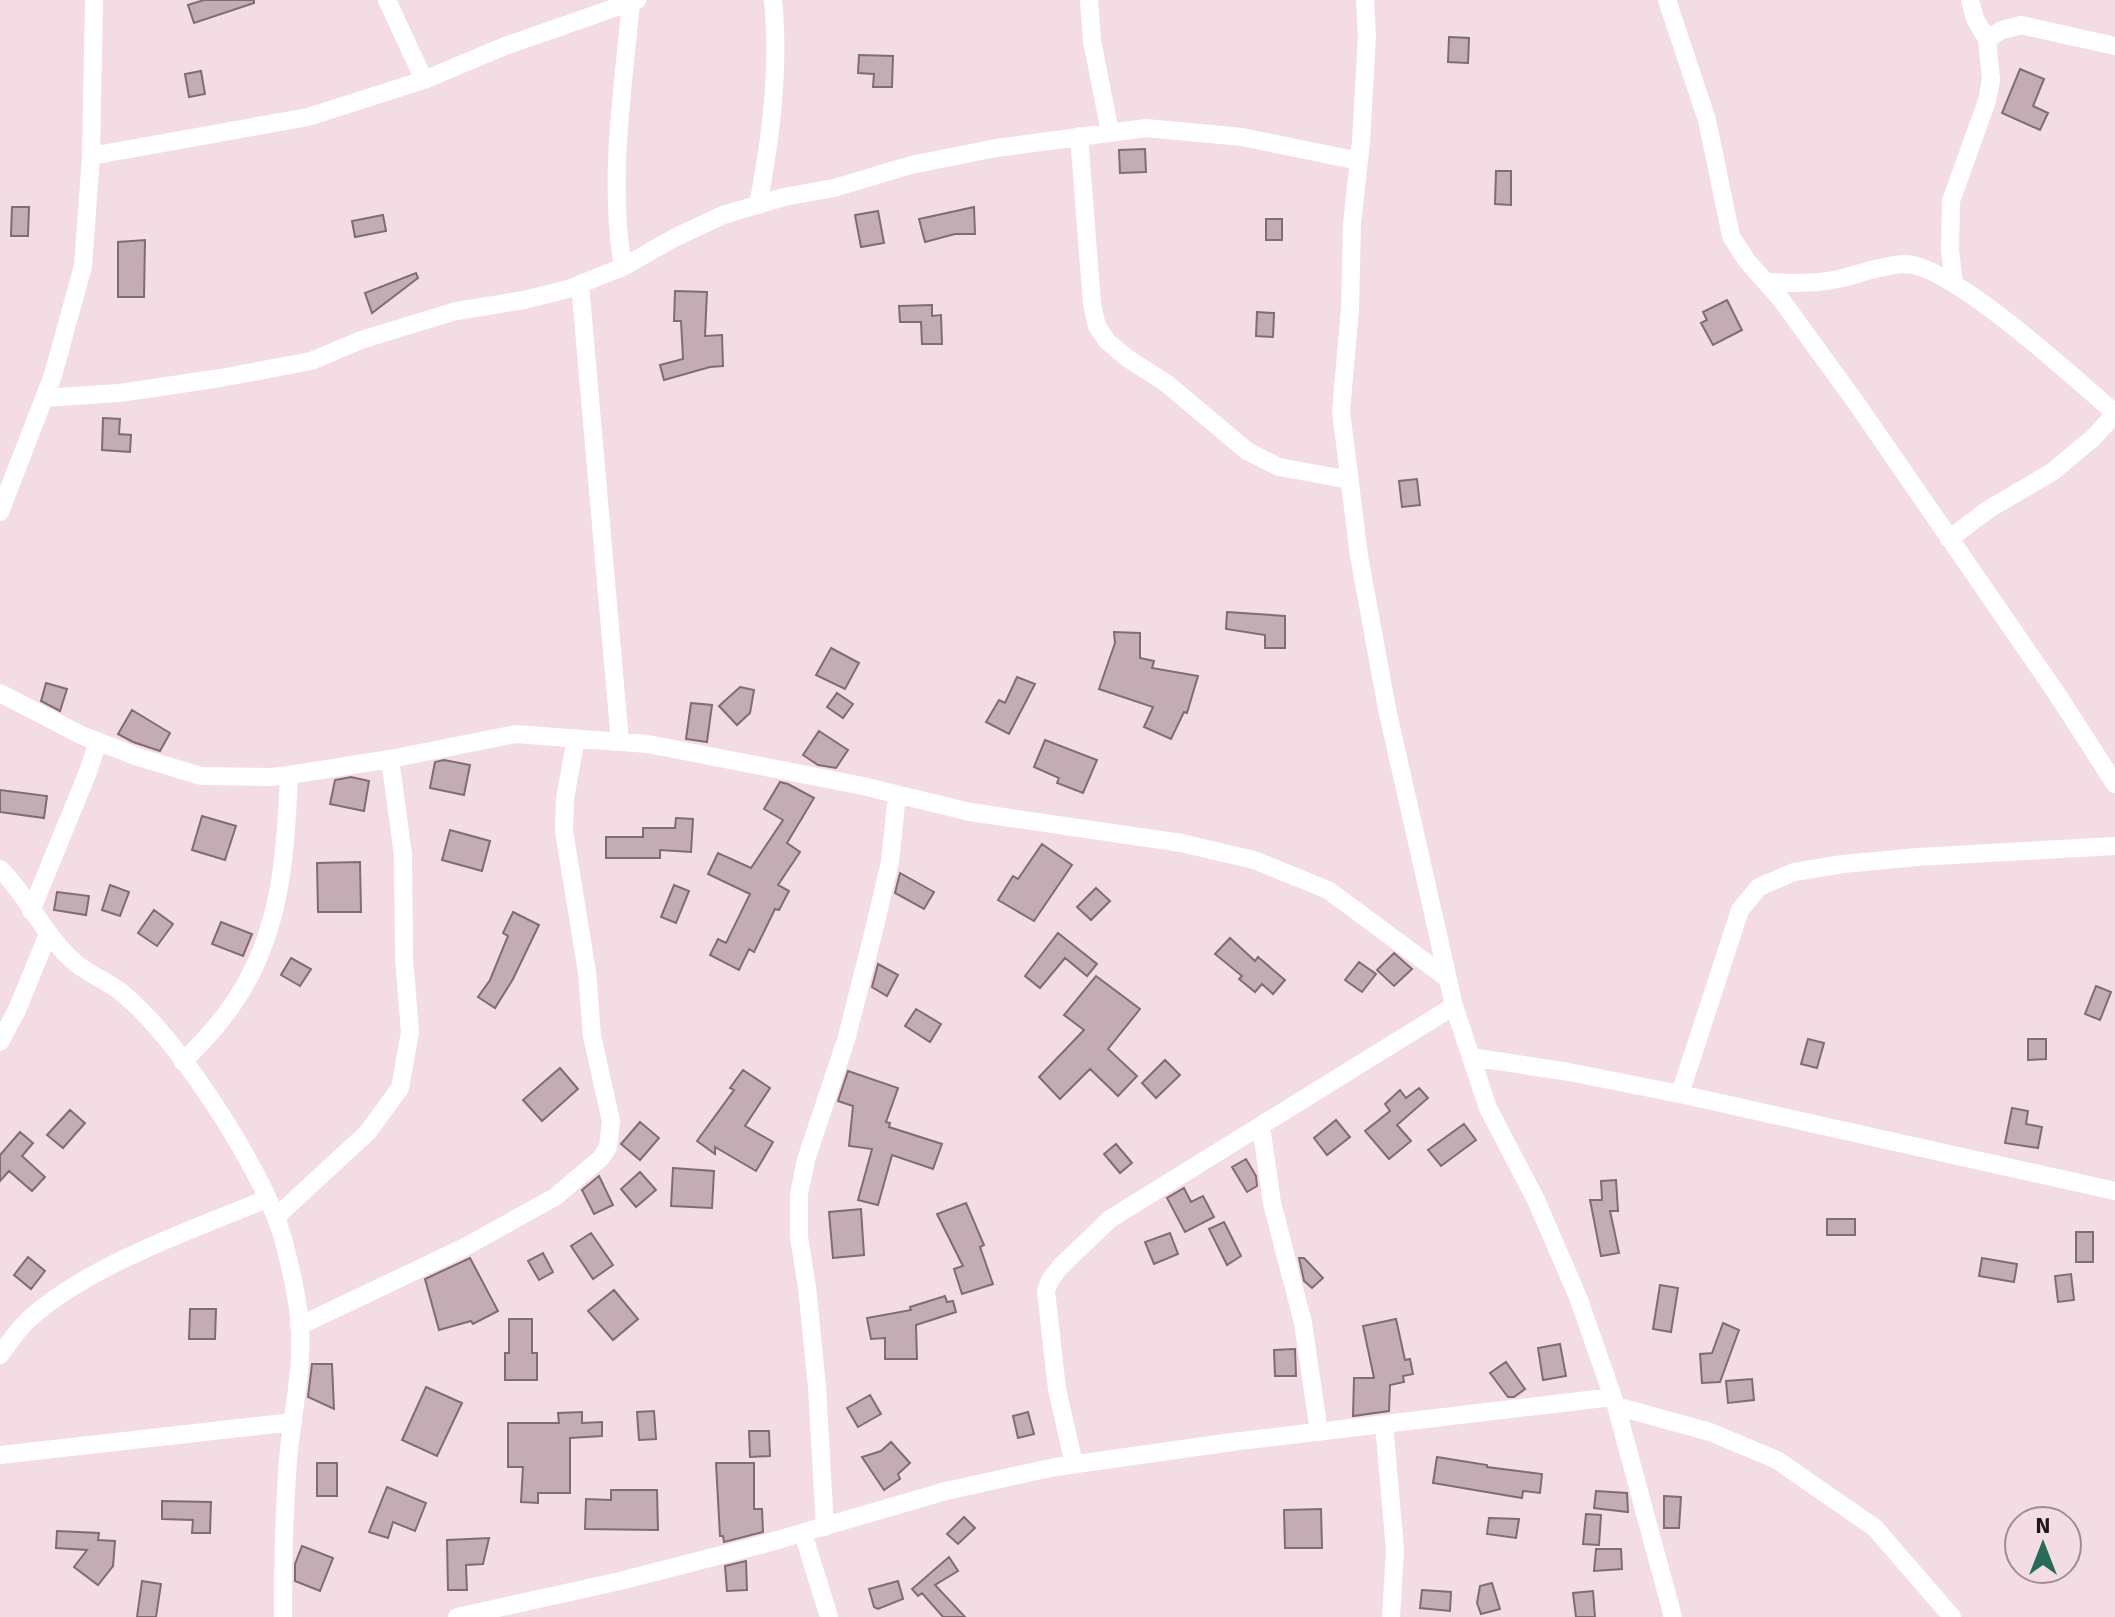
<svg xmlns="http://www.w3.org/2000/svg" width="2115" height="1617" font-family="Signika,sans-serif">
<rect width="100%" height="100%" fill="#f4dce4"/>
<!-- building -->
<path fill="#c4acb4" stroke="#816c73" stroke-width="2" d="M204,0H254V3L194,23L188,5Z
M1449,37L1469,38L1468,63L1448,62Z
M859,55L893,56L892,87H873L874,74L858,73Z
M2020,69L2044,79L2033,106L2048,113L2040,130L2002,113Z
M201,71L205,94L189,97L185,74Z
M1145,149L1146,172L1120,173L1119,150Z
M1496,171H1511V205L1495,204Z
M12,207H29L28,236H11Z
M974,207L975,234H955L925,242L919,219Z
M878,211L884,243L861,247L855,215Z
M383,215L386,231L355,237L352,221Z
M1266,219H1282V240H1266Z
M145,240L144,297H118V242Z
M416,273L418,278L372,313L365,293Z
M675,291L707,292L705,336L722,335L723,366L710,367L664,380L660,365L683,359L681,321H674Z
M1727,300L1742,330L1713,345L1701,323L1707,320L1703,312Z
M932,305V316L941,315L942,344H922L921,322H900L899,306Z
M1257,312L1274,313L1273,337L1256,336Z
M103,418L120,419L119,434L131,435L130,452L102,450Z
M1417,479L1420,505L1402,507L1399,481Z
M1227,612L1285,616V648H1265V635L1226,629Z
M1114,632L1140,633V658L1154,661L1152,668L1198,676L1187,713L1184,712L1171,739L1144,727L1153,707L1099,689L1115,643Z
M831,648L859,663L845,689L816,675Z
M1017,677L1035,684L1009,734L986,722L999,700L1005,703Z
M46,683L67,689L60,711L41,701Z
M740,687L754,690L750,713L737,725L719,706Z
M837,693L853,704L843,718L827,707Z
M691,703L712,705L707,742L686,739Z
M132,710L170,733L160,751L133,742L118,734Z
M819,731L848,750L836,768L818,765L803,755Z
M1045,740L1097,760L1083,793L1057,783L1059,778L1034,767Z
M444,760L470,765L464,795L430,788L435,762Z
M351,777L369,781L364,811L330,804L335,780Z
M780,782L788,784L814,798L787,843L800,852L778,885L789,891L779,910L775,909L754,952L749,949L739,970L710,955L718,939L726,943L750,894L708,874L718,853L751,868L783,820L764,809Z
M0,790L47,796L44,818L0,812Z
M202,816L236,826L225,860L192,850Z
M676,818L693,819L691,852L660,850V858H606V837H643V828H675Z
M450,830L490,841L482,871L442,860Z
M1042,844L1072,865L1034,921L998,900L1013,876L1018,879Z
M360,862L361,912H318L317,863Z
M900,873L934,892L924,909L895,893Z
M110,885L129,892L120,916L102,910Z
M674,885L689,891L676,923L661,917Z
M1096,888L1110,901L1091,920L1077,907Z
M57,892L89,896L86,915L54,910Z
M154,910L173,924L157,946L138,933Z
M513,912L539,925L513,979L495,1008L478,997L490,980L508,936L503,933Z
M221,922L252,934L243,956L212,944Z
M1058,933L1097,964L1087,976L1065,958L1040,988L1025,976Z
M1230,938L1255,961L1258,957L1285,980L1273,994L1262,984L1255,992L1239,979L1242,976L1215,954Z
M1394,953L1412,969L1394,986L1377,970Z
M291,958L311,969L300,986L281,975Z
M1359,962L1376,974L1362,992L1345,980Z
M878,964L898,975L887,996L872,987Z
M1096,976L1140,1009L1108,1049L1137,1076L1118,1096L1090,1069L1060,1099L1039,1077L1084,1030L1064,1015Z
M2096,986L2111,992L2100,1020L2085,1014Z
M916,1009L941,1024L930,1042L905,1026Z
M1808,1039L1824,1043L1817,1068L1801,1064Z
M2028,1039H2046V1059L2028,1060Z
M1165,1060L1180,1075L1156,1098L1142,1083Z
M560,1068L578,1089L542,1121L523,1100Z
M743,1070L770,1088L745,1126L773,1142L756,1171L715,1147V1154L697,1141L734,1090L730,1088Z
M848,1071L898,1088L886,1122L890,1123L889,1127L942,1144L933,1169L892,1155L878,1205L858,1200L872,1149L849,1146L853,1106L838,1101Z
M1419,1088L1428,1098L1397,1125L1411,1141L1389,1159L1365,1131L1390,1111L1385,1104L1400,1090L1406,1098Z
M2012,1108L2028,1111L2026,1124L2042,1127L2038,1148L2005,1143Z
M70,1110L85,1123L63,1148L47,1135Z
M1336,1120L1350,1137L1327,1155L1314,1138Z
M640,1122L659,1138L640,1160L621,1144Z
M1464,1124L1476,1140L1441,1166L1428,1150Z
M20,1132L33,1143L22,1156L45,1177L32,1191L9,1171L0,1181V1155Z
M1116,1144L1132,1163L1120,1173L1104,1154Z
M1246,1159L1256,1176L1257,1186L1247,1192L1232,1167Z
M673,1168L714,1171L712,1208L671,1206Z
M640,1172L656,1190L636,1207L621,1189Z
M599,1176L613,1205L594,1214L582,1190Z
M1616,1180L1618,1211H1610L1619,1253L1601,1256L1590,1200H1602L1601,1181Z
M1184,1188L1191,1202L1203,1196L1214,1217L1185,1232L1167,1198Z
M966,1203L984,1245L980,1247L993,1284L962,1294L954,1269L963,1266L937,1214Z
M861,1209L864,1255L833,1258L829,1212Z
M1827,1219H1855V1235H1827Z
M1224,1222L1241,1256L1227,1265L1209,1229Z
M2076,1232H2093V1262H2076Z
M591,1233L613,1265L593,1279L571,1246Z
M1170,1233L1178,1254L1154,1264L1145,1242Z
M543,1253L553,1272L539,1280L528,1261Z
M28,1257L45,1271L31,1289L14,1275Z
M470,1258L498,1311L473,1324L471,1321L439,1330L425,1279Z
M1299,1258H1304L1323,1278L1312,1288L1304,1281Z
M1982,1258L2017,1264L2014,1282L1979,1276Z
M2071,1274L2074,1300L2058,1302L2055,1276Z
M1660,1285L1678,1288L1671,1332L1653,1329Z
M614,1290L638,1319L613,1340L588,1311Z
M945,1296L947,1302L953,1301L956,1312L916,1325L917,1359H885V1338L871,1339L867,1318L911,1310L910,1307Z
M190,1309H216L215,1339H189Z
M509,1319H532V1353H537V1380H505V1353H509Z
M1396,1319L1405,1360L1410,1359L1413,1374L1403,1376L1404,1382L1390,1385L1389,1411L1353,1416L1354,1378H1374L1363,1326Z
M1723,1323L1739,1330L1720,1382L1702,1383L1700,1354L1712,1353Z
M1560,1344L1566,1376L1543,1380L1538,1348Z
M1295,1349L1296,1376H1275L1274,1350Z
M1506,1362L1525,1389L1514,1397H1508L1490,1373Z
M312,1364H332L334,1409L308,1397Z
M1752,1379L1754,1400L1728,1403L1726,1381Z
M426,1387L462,1403L437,1456L402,1440Z
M870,1395L881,1414L858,1427L847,1408Z
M654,1411L656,1439L639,1440L637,1412Z
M582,1412V1423L602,1422V1436L570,1438V1493H538V1503L521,1502L523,1467H508V1423H559L558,1413Z
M1028,1412L1034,1434L1018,1438L1013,1416Z
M749,1431H769L770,1456L750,1457Z
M891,1442L910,1463L898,1474L900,1479L884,1490L862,1457L881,1451Z
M1437,1457L1487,1465V1467L1542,1474L1540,1493L1523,1491L1522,1498L1433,1483Z
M317,1463H337V1496H317Z
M716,1463H754V1509H762L763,1532L724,1542L723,1536H720Z
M387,1487L426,1503L415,1531L393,1522L388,1538L369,1532Z
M611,1490H657L658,1530L585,1529L586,1499L611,1500Z
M1596,1491L1627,1493L1628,1512L1594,1508Z
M1664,1496L1681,1497L1679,1528H1664Z
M162,1501L211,1502L210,1533H192L193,1520L162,1519Z
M1321,1509L1322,1548H1285L1284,1510Z
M1586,1514L1601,1515L1599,1545L1583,1544Z
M964,1517L975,1528L958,1544L947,1534Z
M1489,1518L1519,1519L1516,1538L1487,1534Z
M57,1531L99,1533L98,1540L115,1541L113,1566L98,1585L74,1567L87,1550L56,1548Z
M489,1538L483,1564L466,1565L467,1590H448L447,1540Z
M302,1546L333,1558L320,1591L295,1581V1564Z
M1596,1549H1621L1622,1569L1594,1571Z
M949,1557L958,1571L935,1585L965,1617H943L922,1593L918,1596L912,1589Z
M746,1561L747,1590L727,1591L725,1566Z
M142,1581L161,1584L156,1617H137Z
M898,1581L903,1599L878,1609L874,1607L869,1589Z
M1492,1583L1500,1609L1481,1614L1477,1603L1480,1586Z
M1422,1590L1451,1592L1450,1611L1420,1608Z
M1593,1591L1595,1617H1576L1573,1593Z"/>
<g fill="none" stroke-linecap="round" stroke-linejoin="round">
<!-- minor -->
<path stroke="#fff" stroke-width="18" d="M387,0L424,80
M1089,0L1092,41L1110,132
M1365,0L1367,36L1361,141L1352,224L1350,309L1341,411L1359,556L1387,709L1454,1006L1488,1108L1536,1200L1578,1297L1616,1406L1673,1617
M1667,0L1707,120L1731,236L1747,261L1780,298L1857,404L2057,694L2115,784
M1970,0L1975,19L1987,39
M1079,136L1092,304L1097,326L1107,341L1127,358L1166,383L1247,451L1279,467L1350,480
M91,156L308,117L424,80L505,46L637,0
M758,205C771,139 780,67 773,0
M623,267C608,180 623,90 631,2
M1766,282C1789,283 1810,284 1833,280C1858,275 1880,265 1905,264C1951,264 2077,380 2115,413
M580,284L620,742
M1954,284L1950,250L1951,201L1987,101L1991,80L1987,39L2002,30L2021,25L2115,46
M44,398L119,393L221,378L311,361L361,340L456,311L524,300L568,289L623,267L674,238L723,215L784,197L834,188L911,165L996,148L1146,128L1242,137L1359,161
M0,512L53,375L83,266L91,156L94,0
M1949,539L1989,509L2052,472L2093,438L2115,414
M0,693L81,735L138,757L201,776L271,777L289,775L390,759L516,734L648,744L863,786L970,812L1181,843L1254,860L1328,890L1447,978
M0,869C28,896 42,932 71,959C85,973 106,980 121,992C177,1038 247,1148 275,1215C284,1237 295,1285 298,1309C306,1358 292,1412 288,1460C284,1512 283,1565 283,1617
M31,911L88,772L98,741
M0,1042L17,1010L48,934
M1471,1057L1569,1072L1680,1094L2115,1191
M183,1062C201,1043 221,1023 235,1001C281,933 286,854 289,775
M1680,1094L1740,910L1759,887L1794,872L1843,864L1918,857L2115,846
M1261,1126L1272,1203L1303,1323L1319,1432
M276,1217L368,1132L400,1088L410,1032L404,958L403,855L390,759
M299,1326L463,1248L555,1197L601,1158L608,1147L611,1121L592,1036L587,972L564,831L565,799L576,738
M0,1355C8,1344 17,1331 27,1321C84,1267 193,1229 267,1199
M1616,1406L1710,1432L1777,1460L1875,1528L1952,1617
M1384,1424L1395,1550L1391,1617
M0,1455L293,1422
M1074,1464L1057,1389L1046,1291L1050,1280L1061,1266L1110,1219L1454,1006
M825,1527L817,1387L807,1287L799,1237V1194L806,1160L846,1040L873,934L890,862L897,794
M803,1533L829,1617
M457,1617L620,1581L760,1545L946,1491L1055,1467L1232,1442L1613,1397"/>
</g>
<!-- north arrow -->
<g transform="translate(2043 1545)"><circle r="38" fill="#f4dce4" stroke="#9f8d93" stroke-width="2"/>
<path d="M0-6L14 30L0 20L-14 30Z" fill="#286b5b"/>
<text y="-12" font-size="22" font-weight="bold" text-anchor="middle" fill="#1f171a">N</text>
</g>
</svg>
